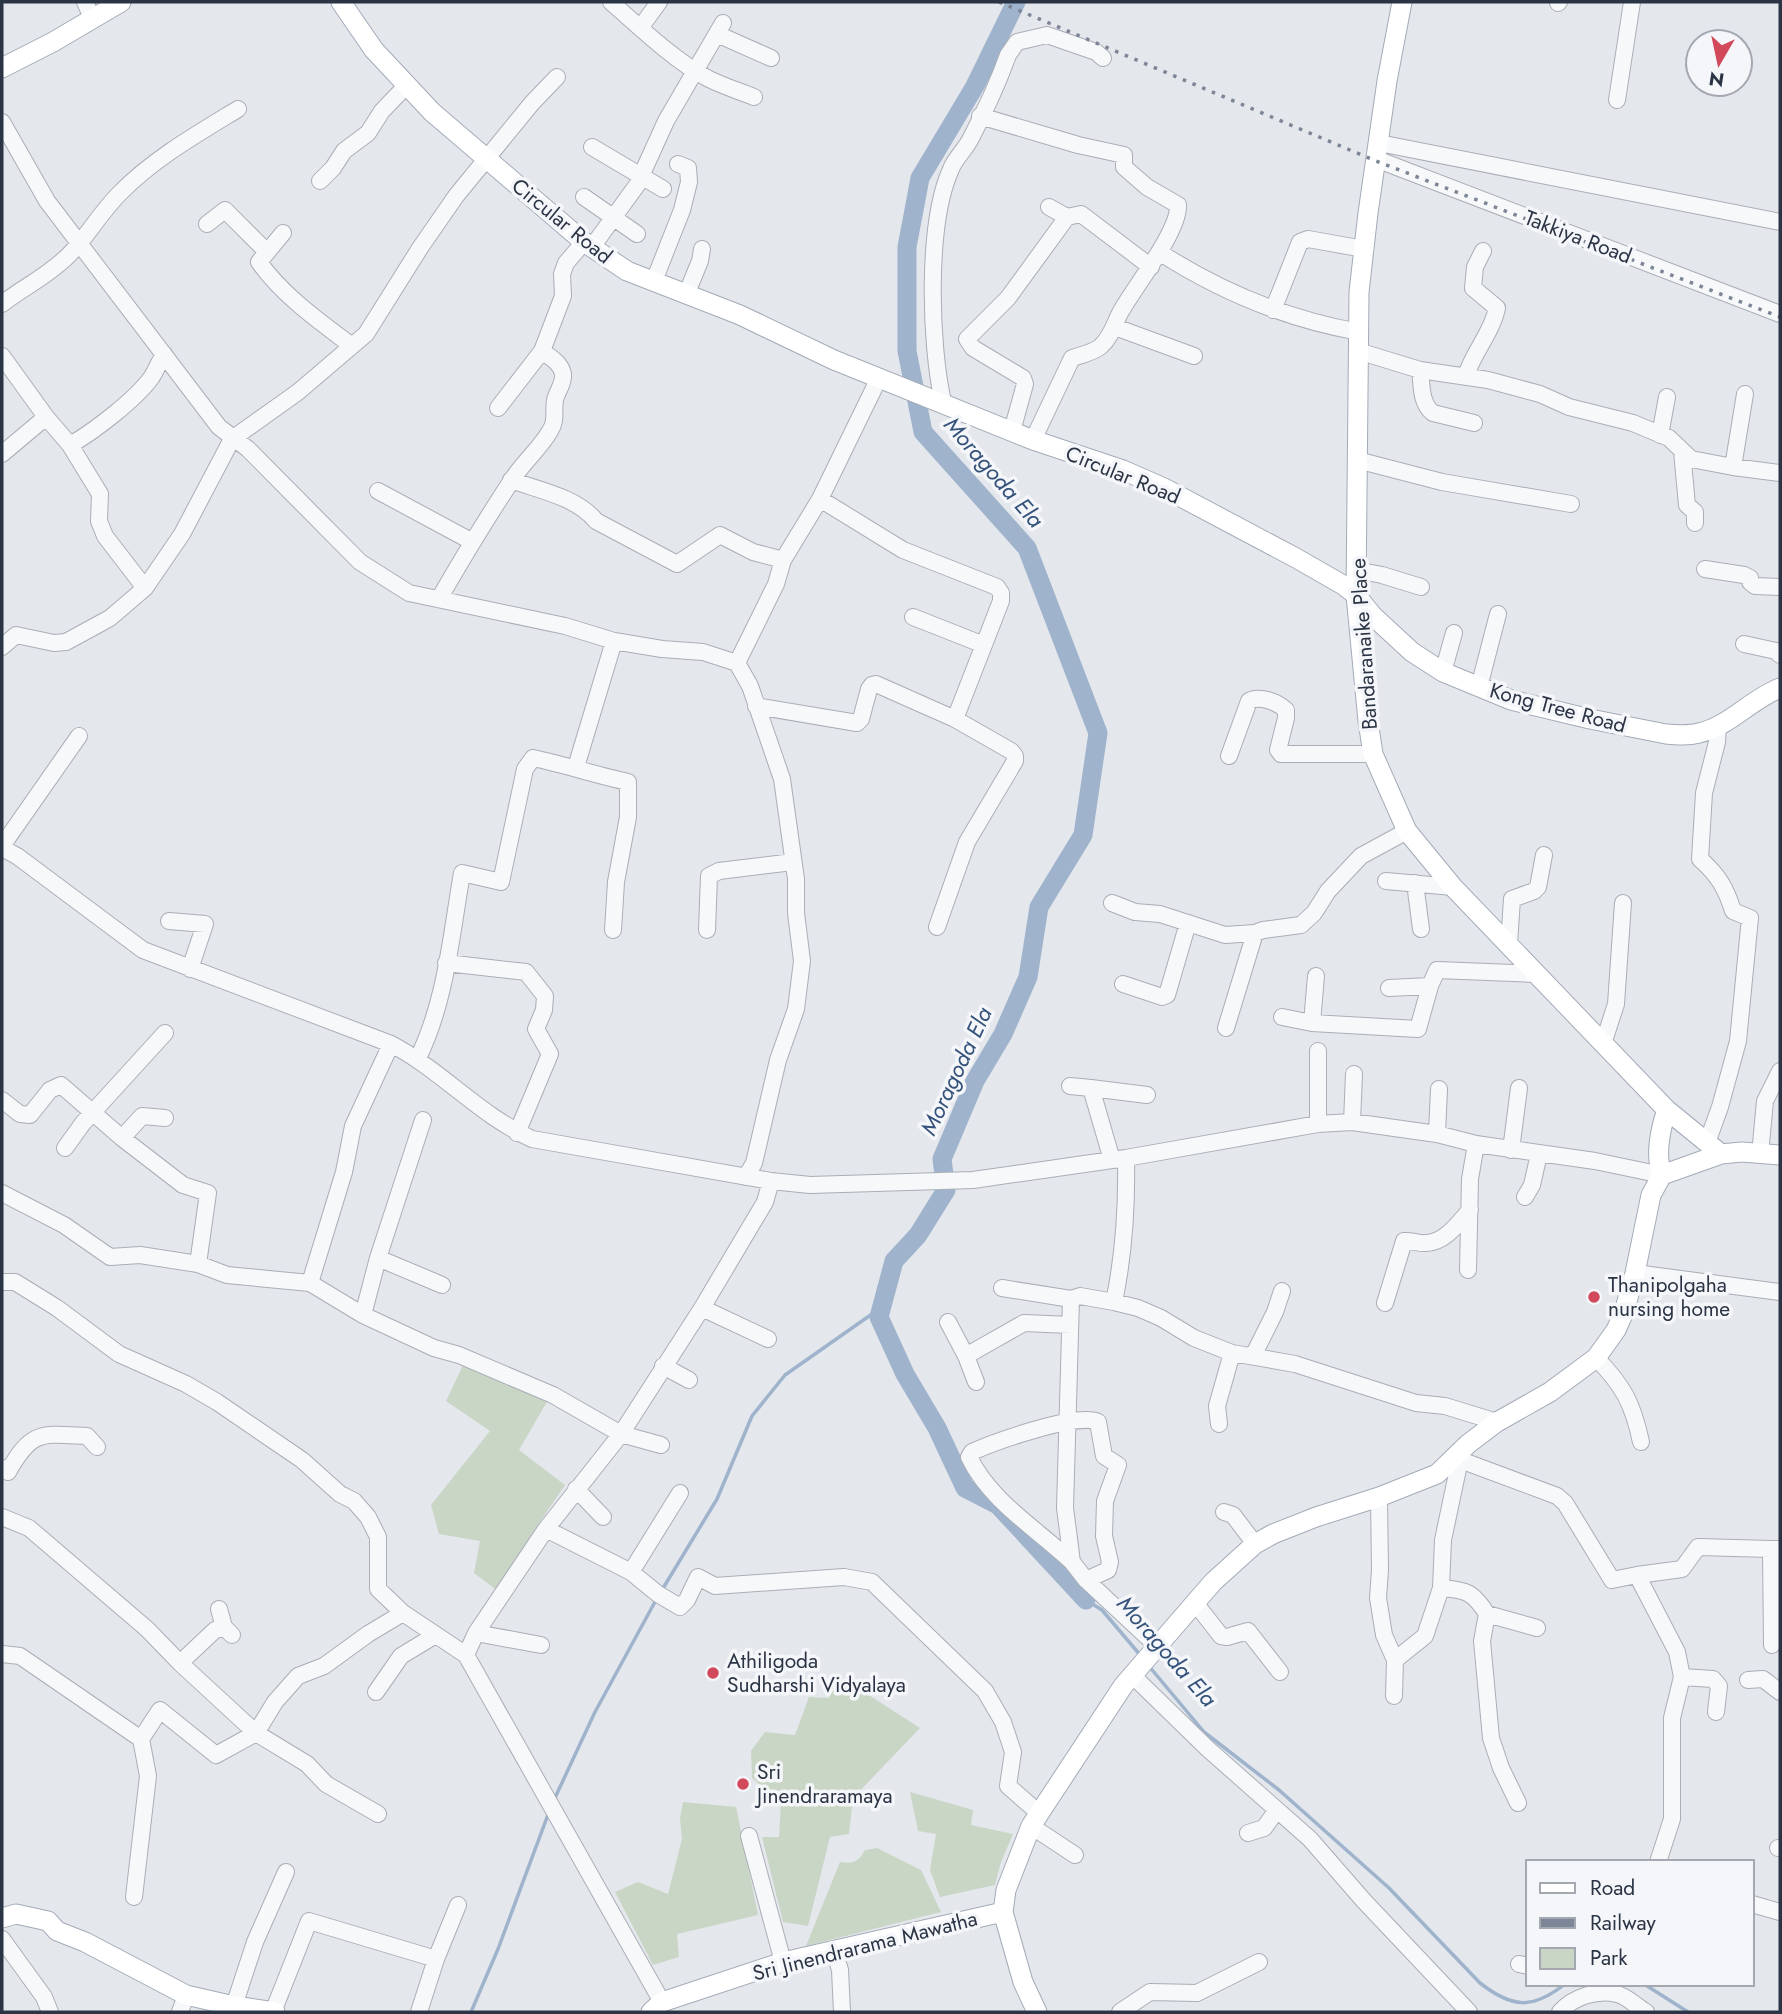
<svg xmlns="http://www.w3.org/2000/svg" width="1782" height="2014" font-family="Jost,sans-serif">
<rect width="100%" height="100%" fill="#e4e7ec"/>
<!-- green -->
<path fill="#c9d6c5" d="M464,1363L548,1400L519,1450L565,1485L537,1526L498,1591L474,1573L480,1541L439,1534L431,1505L490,1431L446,1401Z
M836,1674L920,1728L853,1798L849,1834L830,1837L808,1926L783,1922L762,1837H779L781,1802L752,1778L751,1751L765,1732L795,1735L809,1697L829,1698Z
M910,1792L973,1810L971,1825L1013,1834L1001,1862L995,1885L940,1897L930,1870L936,1834L918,1831Z
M683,1802L736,1807L758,1915L677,1934L679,1957L653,1965L615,1892L638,1882L668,1894L682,1839L680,1818Z
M877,1848L921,1870L941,1912L806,1946L840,1862C854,1864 858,1862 865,1850Z"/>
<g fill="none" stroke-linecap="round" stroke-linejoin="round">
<!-- stream -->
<path stroke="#9fb4cc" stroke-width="3.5" d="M662,1590L717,1499L752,1416L785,1375L882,1307
M1086,1600L1102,1610L1141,1656
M1148,1665L1204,1732L1279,1790L1389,1888L1480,1983C1512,2008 1532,2010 1565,1984
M553,1802L595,1712L656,1600
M1644,1984L1688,2012
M471,2012L498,1949L549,1812"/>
<!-- river -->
<path stroke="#9fb4cc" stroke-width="19" d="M1016,2L975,86L920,178L907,247V351L923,432L1027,548L1098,733L1083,835L1039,907L1028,977L1003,1034L975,1081L942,1159L946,1190L918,1235L894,1261L879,1317L905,1374L937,1428L965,1488L998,1505L1086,1600"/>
<!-- minor casing -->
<g stroke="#a9aeb7" stroke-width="18">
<path id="minor" d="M85,2L93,20
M611,2C638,26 676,62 709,79C723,86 739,91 754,97
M1558,3L1559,2
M640,28L659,2
M721,36L717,34L771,58
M1617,100L1632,2
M980,116L1078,145L1124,155V167L1147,187L1178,205C1180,230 1133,289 1120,313C1114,325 1111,337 1101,346C1095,352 1081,355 1072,358L1033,440
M2,122L47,201L219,427L248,449L360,562L409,593L565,626L614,641L662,649L703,652L737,663L750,686L782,779L796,879V913L802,961L796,1009L778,1060L754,1163L746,1177
M1379,143L1780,222
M592,147L663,189
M1376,159L1780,314
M320,181L333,168L344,151L368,133L382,111L407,85
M584,197L637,234
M1049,207L1067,217L1081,214L1151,267
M207,224L225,210L267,252
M283,233L259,262C282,295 320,322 352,346
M592,247L637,185L666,121L723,23
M1159,252C1221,292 1286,319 1359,332
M654,281L682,210L689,182L688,168L678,164
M686,295L700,261L702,249
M2,304C18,291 38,281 55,267C82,247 96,217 119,194C153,159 197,134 238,109
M1273,310L1300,242L1308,239L1364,249
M1115,327L1194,356
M1358,351L1420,370L1488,380L1540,394L1569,407L1633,423L1669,438L1691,459L1733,467L1780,473
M2,356L46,417L70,445L100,494L99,521L105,536L145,588
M1420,370C1422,384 1420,403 1433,413L1474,423
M1466,376C1473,352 1492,333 1497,308L1473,288L1475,267L1483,251
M943,402C930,344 926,224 951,169C955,158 966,149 971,138C985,111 998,83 1008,55L1017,42L1047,35L1096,52L1103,58
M498,408L542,351L563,296L562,274L566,263L584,242
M1012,431L1025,384L1023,378L973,348L967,339L1008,298L1067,217
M1660,435L1667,397
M70,445C93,432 135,400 151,378C156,371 159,362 164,354
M1682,451L1687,505L1695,512V523
M2,454L46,417
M1357,460L1442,482L1571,504
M1733,467L1745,394
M511,480C538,490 577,497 596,521L677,564L720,535L753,552L783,560
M378,491L471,541
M820,499L903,550L997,587L1001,593V601L955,719
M1705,569L1744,575L1750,578V582L1755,586L1780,587
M1356,570L1382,575L1421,587
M439,599C462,559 485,521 510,483C521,464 539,450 550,431C557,420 553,412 555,400C557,391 564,384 563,374C561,363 550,357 542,351
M913,617L984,645
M1744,644L1776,651L1780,655
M2,647L16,635L54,643L66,642L110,618L145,588L182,534L232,439L298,392L366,334L420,248L456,196L532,103L557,77
M737,663L776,584L783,560L820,499L879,378
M1443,672L1454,633
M1479,687L1498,614
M756,706L857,723L861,719L869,689L872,685L876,684L955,719L1011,751L1015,756V761L967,842L937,927
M1229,756L1249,701C1260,695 1277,702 1286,710V718L1278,750L1281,754H1373
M576,767L614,641
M2,846L79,736
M2,848L17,856L143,950L391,1044C441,1070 479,1115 532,1139L771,1181L810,1185L973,1180L1126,1158L1318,1124L1352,1122L1437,1134L1476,1144L1595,1161L1662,1175
M1386,881L1453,887
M1415,883L1421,929
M1112,903L1135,912L1160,914L1225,935L1255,933L1263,930L1301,925L1314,913L1328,891L1361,856L1407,831
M169,921L205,924L190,969
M707,930L709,876L719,871L793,862
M1509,944L1512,899L1534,891L1538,887L1544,855
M446,963L526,972L545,996L544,1010L536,1029L550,1054L517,1133
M1123,984L1162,997L1167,995L1188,923
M1389,988L1430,986
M1282,1017L1312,1023L1418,1029L1430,986L1437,970L1537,974
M1312,1023L1316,976
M1226,1028L1255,933
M1603,1044L1616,1004L1623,903
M418,1058C446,1001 451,936 462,873L501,882L525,769L533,758C566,765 596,775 628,782V817L616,882L613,930
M1070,1086L1091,1088
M2,1100L20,1114L30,1115L50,1090L61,1085L122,1138L183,1185L208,1193L198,1264
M1352,1122L1354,1074
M1318,1124V1051
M1437,1134L1439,1089
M122,1138L142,1116L165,1118
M1707,1143L1720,1107L1738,1041L1750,918L1733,911C1726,888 1718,875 1700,859L1704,793L1717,742L1718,726
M65,1148L83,1123L165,1033
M1511,1150L1519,1088
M1760,1154L1765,1101L1780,1071
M1126,1158C1127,1207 1124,1254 1114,1302L1080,1296L1071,1299L1065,1508L1072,1562L1086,1580L1158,1647
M1112,1160L1091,1088L1147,1095
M2,1193L64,1225L110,1257L140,1255L198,1264L227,1275L310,1283L363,1315L434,1348L459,1355L553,1395L621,1434L661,1445
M1525,1197L1532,1185L1539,1154
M378,1258L442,1285
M1468,1270L1470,1179L1476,1144
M1635,1273L1780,1292
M2,1282H15L57,1308L119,1354L186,1384L217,1402L302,1460L340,1494L354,1501L368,1517L378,1537V1589L403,1613L466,1655
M310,1283L344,1172L353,1126L391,1044
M1002,1288L1071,1299
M1114,1302L1138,1308L1161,1318L1194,1338L1232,1353L1295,1364L1416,1403L1445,1406L1497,1422
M1385,1303L1404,1241C1412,1240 1419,1244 1426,1243C1445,1243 1459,1222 1470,1210
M702,1308L768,1339
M363,1315L378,1258L423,1120
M948,1322L966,1356
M1253,1356L1275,1312L1282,1291
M1596,1358C1623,1385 1633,1404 1641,1442
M663,1366L689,1380
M976,1382L966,1356L971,1353L1024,1323L1070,1325
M1219,1424L1217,1406L1232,1353
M1455,1458L1557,1496L1565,1503L1612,1580L1637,1575L1677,1652L1682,1677L1672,1718V1819L1658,1862
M2,1468L8,1472C32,1429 42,1434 87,1436L97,1447
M576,1489L603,1517
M1379,1497L1380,1570L1378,1598L1384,1635L1395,1660
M1224,1512L1233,1515L1255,1544
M2,1517L29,1528L147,1629L180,1663L256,1733L307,1764L326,1784L378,1814
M546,1529L631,1572L658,1594L680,1607L687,1600L698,1577L715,1586L844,1577L872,1582L985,1691L1003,1722L1013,1752L1008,1786L1040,1814
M1072,1562C1037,1529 990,1501 969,1457L972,1452C994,1442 1078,1412 1098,1422L1104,1456L1118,1465L1105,1501L1104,1536L1110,1562L1108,1570L1086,1580
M631,1572L680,1493
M1637,1575L1682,1569L1698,1547L1771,1549
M1441,1588C1467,1590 1473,1592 1487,1614L1482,1641L1491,1738L1501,1768L1518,1803
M1196,1604L1221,1636L1227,1637L1248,1631L1280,1672
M219,1609L224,1627
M1487,1614L1537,1628
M476,1633L541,1645
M1772,1645L1771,1549H1780
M2,1654L20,1656L141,1739L148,1776L134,1897
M180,1663L215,1630L224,1627L232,1635
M1132,1675L1208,1749L1310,1839L1364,1901L1469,2012
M1682,1677L1713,1679L1719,1686L1716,1712
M1748,1680L1763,1679L1780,1692
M376,1692L401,1656L434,1636
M1394,1696L1395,1660L1425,1636L1441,1588L1443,1540L1458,1469L1455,1458
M141,1739L160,1710L216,1755L256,1733L275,1702L298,1676L324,1666L368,1634L403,1613
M1031,1826L1075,1855
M1248,1833L1264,1828L1277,1810
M749,1836L783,1962
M1778,1848H1780
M1752,1904L1780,1912
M2,1939L44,1997L50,2012
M834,1950L840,1970L842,2012
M1519,1964L1528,1966
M662,2002L466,1655L476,1633L546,1529L621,1434L702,1308L765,1202L771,1181
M234,2006L255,1942L286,1872
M180,2012L186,1995
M273,2012L309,1921L436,1959
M419,2012L436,1959L458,1905
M1120,2012L1150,1992L1197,1993L1259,1962
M1560,2012C1573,1997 1597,1989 1617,1994C1627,1996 1637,2007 1646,2012"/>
</g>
<!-- major casing -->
<g stroke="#a3abb8" stroke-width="21">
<path id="major" d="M341,2L374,50L432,112L584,242L627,271L740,315L834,360L1033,440L1123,470L1164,488L1296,558L1343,585L1356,595L1373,616L1412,652L1443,672L1511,700L1590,719L1666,734C1677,735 1688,736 1699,733C1730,726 1751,699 1780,688
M1402,2L1387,81L1368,213L1359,292L1356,595L1368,721L1373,754L1407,831L1453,887L1667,1110L1721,1154
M2,68L53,42L121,2
M1662,1175C1655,1156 1660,1129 1667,1110
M2,1918L16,1914L48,1921L57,1931L85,1942L186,1995L234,2006L275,2012
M651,2012L662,2002L783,1962L1003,1912
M1037,2012L1023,1982L1003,1912L1006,1890L1031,1826L1123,1686L1213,1582L1255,1544L1273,1534L1316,1517L1379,1497L1437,1474L1468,1444L1497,1422L1550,1392L1596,1358L1616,1330L1624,1312L1635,1273L1651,1195L1662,1175L1721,1154L1742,1152L1780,1155"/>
</g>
<!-- minor -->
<use href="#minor" stroke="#f7f8fa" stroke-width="16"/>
<!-- major -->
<use href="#major" stroke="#fff" stroke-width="19"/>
<!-- rail -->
<path stroke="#7d8696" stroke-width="3.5" stroke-dasharray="3.5 7" stroke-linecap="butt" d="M999,2L1376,161L1780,317"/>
</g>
<!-- markers -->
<g fill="#d1495b" stroke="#f4f6f9" stroke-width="2.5">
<circle cx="1594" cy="1297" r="7"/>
<circle cx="713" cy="1673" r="7"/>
<circle cx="743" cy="1784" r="7"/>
</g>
<g text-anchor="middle" stroke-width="7" stroke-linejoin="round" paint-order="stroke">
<!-- street labels -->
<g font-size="21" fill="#2b3445" stroke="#f4f6f9">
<text transform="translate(562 221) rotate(39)" y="7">Circular Road</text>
<text transform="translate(1578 237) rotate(21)" y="7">Takkiya Road</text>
<text transform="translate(1123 475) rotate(22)" y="7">Circular Road</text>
<text transform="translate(1364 644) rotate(-94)" y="7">Bandaranaike Place</text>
<text transform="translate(1558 708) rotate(15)" y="7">Kong Tree Road</text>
<text transform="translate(865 1946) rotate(-14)" y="7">Sri Jinendrarama Mawatha</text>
</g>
<!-- poi labels -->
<g font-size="21" fill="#2b3445" stroke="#f4f6f9" text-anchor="start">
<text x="1608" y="1292">Thanipolgaha<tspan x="1608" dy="24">nursing home</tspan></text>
<text x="727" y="1668">Athiligoda<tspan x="727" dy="24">Sudharshi Vidyalaya</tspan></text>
<text x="757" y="1779">Sri<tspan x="757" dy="24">Jinendraramaya</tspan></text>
</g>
<!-- water labels -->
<g font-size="23" font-style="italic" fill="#34527a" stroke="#f4f6f9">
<text transform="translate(994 472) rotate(49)" y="8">Moragoda Ela</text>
<text transform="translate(956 1071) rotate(-65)" y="8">Moragoda Ela</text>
<text transform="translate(1167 1651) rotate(49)" y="8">Moragoda Ela</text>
</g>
</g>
<!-- border -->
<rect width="1782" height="2014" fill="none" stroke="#2b3445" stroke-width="7"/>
<!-- legend -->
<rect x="1526" y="1860" width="228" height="126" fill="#f4f6f9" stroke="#a4a8b1" stroke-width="2"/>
<rect x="1540" y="1883" width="35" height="10" fill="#ffffff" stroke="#a4a8b1" stroke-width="2"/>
<text x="1590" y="1895" font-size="21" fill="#2b3445">Road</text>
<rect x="1540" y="1918" width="35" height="10" fill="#7d8696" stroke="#a4a8b1" stroke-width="2"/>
<text x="1590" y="1930" font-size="21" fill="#2b3445">Railway</text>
<rect x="1540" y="1948" width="35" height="21" fill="#c9d6c5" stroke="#a4a8b1" stroke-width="2"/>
<text x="1590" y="1965" font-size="21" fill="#2b3445">Park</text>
<!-- north arrow -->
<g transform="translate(1719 63) rotate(189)"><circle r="33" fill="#f4f6f9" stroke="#a4a8b1" stroke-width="2"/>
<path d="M0-5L12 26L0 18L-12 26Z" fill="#d1495b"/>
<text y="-10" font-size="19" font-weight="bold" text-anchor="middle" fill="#2b3445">N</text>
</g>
</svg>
